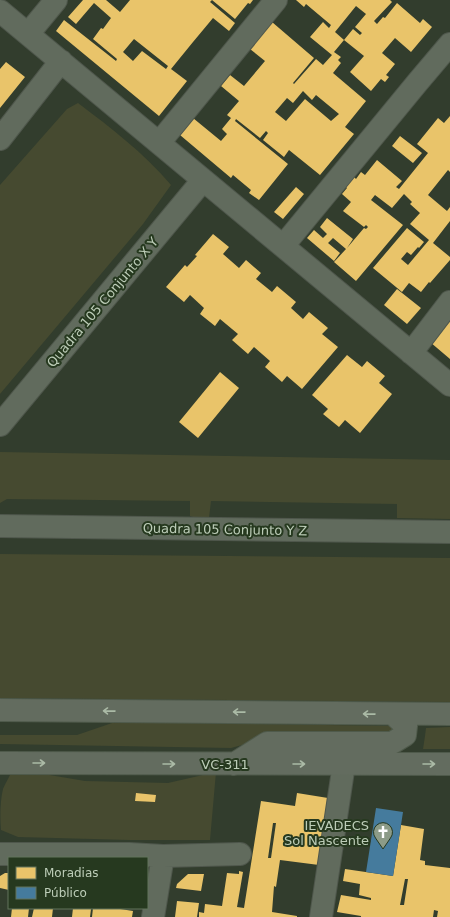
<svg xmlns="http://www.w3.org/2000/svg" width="450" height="917" font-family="'DejaVu Sans',sans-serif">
<rect width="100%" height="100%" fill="#323d2d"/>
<!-- green -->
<path fill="#464a30" d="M78,103C111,128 144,153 171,185L143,224L0,394V185L67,109Z
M0,452L450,460V519L397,518V504L211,501L209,518L199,519L190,516V501L7,499L0,503Z
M0,554L450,558V702L0,698Z
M115,722L397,726L395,736L279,735L231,748L0,744V735H77Z
M450,727V749H423L425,736L426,728Z
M20,770L85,781L168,783L216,772L210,840H130L18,837L1,830C0,818 0,801 3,789C5,784 8,779 10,775Z"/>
<!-- homes -->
<path fill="#e9c46a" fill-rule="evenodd" d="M83,0H106L120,12L130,0H212L210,2L235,23L229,31L213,18L193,42L171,69L187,81L159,116L56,31L64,20L116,61L117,59L93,39L101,28L103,29L111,18L94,3L76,24L68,17ZM134,39L168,66L166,69L142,51L133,61L123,52Z
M212,0H253L250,4L248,3L235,19Z
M296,0H390L392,2L374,21L377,24L383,17L385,18L397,3L420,23L423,19L432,27L411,52L395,38L382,53L395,64L386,75L389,77L385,82L381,79L371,91L350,72L364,56L344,40L353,29L360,35L362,33L355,27L366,14L356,6L335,32L344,40L334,52L341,57L338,60L341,63L333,73L366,101L345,127L354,134L320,175L289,150L284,157L263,140L268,133L266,131L260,138L236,119L235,121L288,164L259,200L249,193L251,190L233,175L231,178L180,135L193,118L221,141L227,134L222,129L231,118L227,115L239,101L221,86L230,75L244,86L265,61L250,49L272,22L314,58L293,83L294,84L316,59L323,65L332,55L310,37L323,22L329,28L331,25L306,4L304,7ZM303,91L312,100L316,95L339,114L331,121L305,99L286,121L275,112L287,98L293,103Z
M6,62L25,77L0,108V69Z
M450,116V172L448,170L428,195L447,211L450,207V221L433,243L450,257V260L430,283L429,282L421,292L409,283L402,292L373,268L407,228L424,242L419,248L418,247L411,255L407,252L401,259L408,265L429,240L410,224L420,213L410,204L412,202L404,194L392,208L375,195L371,200L403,225L356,281L334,262L346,249L333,238L328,243L340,253L334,261L307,238L314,230L323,238L327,234L320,227L327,218L353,239L347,248L364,228L366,229L368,227L366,225L364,227L343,211L351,202L342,194L347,188L346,187L354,177L356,179L361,172L365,175L377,160L402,181L396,187L399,189L428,153L417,144L438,118L444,123Z
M400,136L422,153L413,163L392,146Z
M296,187L304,194L283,219L274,212Z
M213,234L229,247L223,254L239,268L246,260L261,273L256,279L272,292L277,286L296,302L291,308L303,319L309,312L328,328L322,334L338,347L302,389L287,376L282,382L265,367L270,361L254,347L248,354L232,340L238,334L220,319L215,326L200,314L204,308L190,295L184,302L166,287L185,265L187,267L197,256L195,255Z
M397,289L421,308L407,324L384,305Z
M448,319L450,321V359L430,342Z
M347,355L362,367L367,361L385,376L379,383L392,394L360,433L345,420L339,427L323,414L328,409L312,395Z
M220,372L239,388L198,438L179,422Z
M136,793L156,795L155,802L135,801Z
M297,793L328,798L319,865L280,860L276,887L274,886L272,912L297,916V917H199V912L204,913L205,904L222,906L227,873L239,874V871L243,872L237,907L244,908L261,801L295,806ZM273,823H276L271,858H268Z
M401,825L424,829L420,860L425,861V865L450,868V917H437L438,911L434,910L433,917H361V916L337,912L341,895L371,900V898L359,895L360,884L343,881L345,869L393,876ZM405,879H408L404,905H400Z
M5,873H9V890L0,888V876Z
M188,874H204L201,891L176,888L177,884Z
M177,901L199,903L197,917H175Z
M12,908H29L28,917H11Z
M34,908H53L52,917H32Z
M73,908L91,909L90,917H72Z
M93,908H114L133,911L132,917H92Z"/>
<!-- public -->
<path fill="#457b9d" d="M376,808L403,812L393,876L366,872Z"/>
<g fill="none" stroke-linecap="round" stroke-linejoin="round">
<!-- minor casing -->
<g stroke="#4f574c" stroke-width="24">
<path id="minor" d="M0,11L450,385
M28,34L56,0
M0,139L61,61
M159,143L276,0
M283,246L417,83L450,44
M411,353L450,302
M0,425L203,180
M0,526L450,532
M0,854H129L163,856L240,854
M153,917L163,856
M321,917L344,764"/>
</g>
<!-- major casing -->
<g stroke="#4f5a4b" stroke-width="24">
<path id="major" d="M0,710L450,714
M0,763L450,764
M234,764L267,743H392L405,735L406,726L393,714"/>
</g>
<!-- minor -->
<use href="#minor" stroke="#616b5d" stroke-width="22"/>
<!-- major -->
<use href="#major" stroke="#636c5f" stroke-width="22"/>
</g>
<!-- one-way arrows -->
<defs><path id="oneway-shaft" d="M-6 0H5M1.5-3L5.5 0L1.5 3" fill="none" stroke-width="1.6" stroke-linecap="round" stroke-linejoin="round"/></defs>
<g stroke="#abbaa6">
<use href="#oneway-shaft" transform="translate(109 711) rotate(-179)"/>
<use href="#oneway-shaft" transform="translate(239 712) rotate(-179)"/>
<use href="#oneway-shaft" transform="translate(369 714) rotate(-179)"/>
<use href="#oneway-shaft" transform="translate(39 763)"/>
<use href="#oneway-shaft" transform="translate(169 764)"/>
<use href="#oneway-shaft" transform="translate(299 764)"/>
<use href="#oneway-shaft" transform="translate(429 764)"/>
</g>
<!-- icons -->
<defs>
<g id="church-pin" transform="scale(1)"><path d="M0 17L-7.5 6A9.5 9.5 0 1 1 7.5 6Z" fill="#8c9b87" stroke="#26391f"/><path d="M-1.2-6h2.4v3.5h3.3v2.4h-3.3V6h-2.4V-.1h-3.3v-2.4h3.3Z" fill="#fff"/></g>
</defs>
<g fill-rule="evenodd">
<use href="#church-pin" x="383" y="832"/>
</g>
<g text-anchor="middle" stroke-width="4" stroke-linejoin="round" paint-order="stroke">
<!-- street labels -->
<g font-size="13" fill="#bdcdb8" stroke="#26391f">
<text transform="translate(102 302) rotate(-50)" y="5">Quadra 105 Conjunto X Y</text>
<text transform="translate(225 529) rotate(1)" y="5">Quadra 105 Conjunto Y Z</text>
<text x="225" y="769">VC-311</text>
</g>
<!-- poi labels -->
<g font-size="13" fill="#bdcdb8" stroke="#26391f" text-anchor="end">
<text x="369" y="830">IEVADECS<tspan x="369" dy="15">Sol Nascente</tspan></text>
</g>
</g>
<!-- legend -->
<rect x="8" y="857" width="140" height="52" fill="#26391f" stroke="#62745c"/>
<rect x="16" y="867" width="20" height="12" fill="#e9c46a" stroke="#62745c"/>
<text x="44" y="877" font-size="12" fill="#bdcdb8">Moradias</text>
<rect x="16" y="887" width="20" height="12" fill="#457b9d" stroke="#62745c"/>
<text x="44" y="897" font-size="12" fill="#bdcdb8">Público</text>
</svg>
